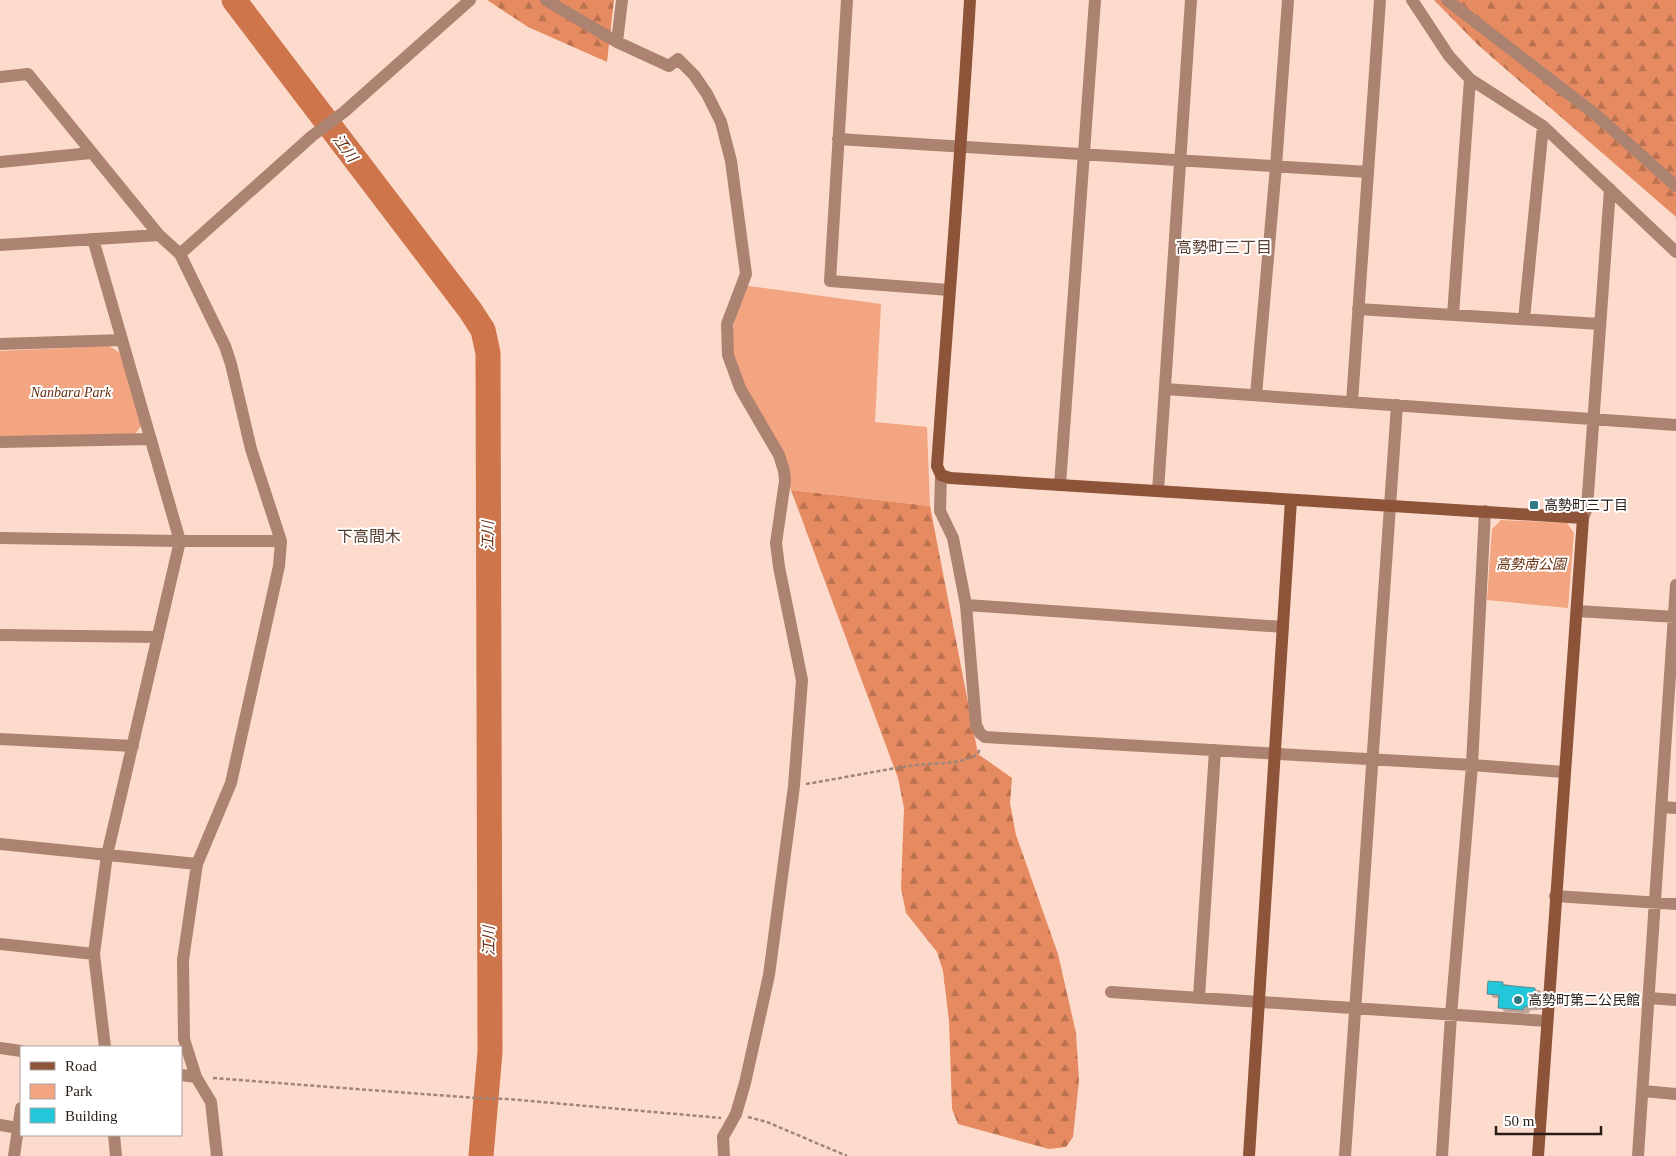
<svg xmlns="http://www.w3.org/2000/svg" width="1676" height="1156" font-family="'Times New Roman','Noto Sans JP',serif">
<defs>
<pattern id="forest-firs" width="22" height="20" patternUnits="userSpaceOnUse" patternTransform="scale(1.25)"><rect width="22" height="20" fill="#e68b61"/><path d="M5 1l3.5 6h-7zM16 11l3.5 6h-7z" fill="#ba714f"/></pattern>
<filter id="shadow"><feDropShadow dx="5.5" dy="3" stdDeviation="0" flood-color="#0004"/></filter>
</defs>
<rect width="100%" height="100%" fill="#fddbcc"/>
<!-- green -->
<path fill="#f3a480" d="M741,285L881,304L875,422L927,427L930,506L791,490L728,355Z
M109,346L120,353L142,425L135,434L0,437V351Z
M1501,520L1567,523L1574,533L1568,608L1487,600L1492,529Z"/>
<!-- forest -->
<path fill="url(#forest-firs)" d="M487,0H614L607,62L528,27Z
M1434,0H1676V217L1478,45Z
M791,490L930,506L978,754L1012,778L1010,803L1016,835L1058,954L1076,1033L1079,1080L1073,1137L1066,1147L1049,1149L958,1124L952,1109L949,1021L943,971L937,952L906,913L901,888L904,808L898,778Z"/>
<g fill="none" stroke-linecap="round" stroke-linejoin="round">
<!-- river -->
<path stroke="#ce754b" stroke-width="25" d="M234,0L470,310L483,330L488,353L490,1052L481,1156"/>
</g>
<!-- building -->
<path fill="#22c7da" stroke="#5f858a" filter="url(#shadow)" d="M1488,981L1503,982V985L1535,988V993H1538L1537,1006L1524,1007L1523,1010L1498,1008L1499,995L1487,994Z"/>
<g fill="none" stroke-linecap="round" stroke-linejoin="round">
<!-- path -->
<path stroke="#9d857a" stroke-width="2.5" stroke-dasharray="4 2.5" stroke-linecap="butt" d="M806,784C843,778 880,770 917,765C941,762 955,766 978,754L980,748
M213,1078L475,1098L508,1099L721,1118
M748,1117L767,1122L847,1156"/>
<!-- street -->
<path stroke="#ac8371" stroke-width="12" d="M546,0L617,42L669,66L678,59L694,75L707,94L721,122L731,161L746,274L727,324L728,355L740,388L779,455L784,471L785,481L776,543L779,567L802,680L794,786L769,975L745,1083L736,1114L723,1137L724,1156
M847,0L830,281L949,290
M1412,0L1449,56L1470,79L1543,126L1676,252
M1447,0L1595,114L1676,186
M617,42L622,0
M0,77L28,74L159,235L180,254L225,346L231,364L251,449L281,541L279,566L231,783L197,864L183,960L184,1039L196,1077L211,1102L217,1156
M838,139L1368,172
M0,162L91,153
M93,239L180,541L107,855L94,954L105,1047
M0,245L159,235
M180,254L312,136L344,112L470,0
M1358,309L1600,324
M1453,315L1470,79
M1524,319L1543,126
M0,344L122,340
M1165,389L1676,425
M1256,395L1276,166L1288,0
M1352,402L1380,0
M0,442L151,439
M941,475L940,511L953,538L966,605L976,725L980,733L985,737L1472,765L1564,772
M1060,485L1095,0
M1158,491L1191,0
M1583,518L1587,508L1610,189
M0,538L180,541H281
M966,605L1283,627
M1577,611L1676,617
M0,635L158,637
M0,739L133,746
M1661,807L1676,808
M0,844L197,864
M1555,896L1676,904
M0,944L94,954
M1111,992L1547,1021
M1199,997L1215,750
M1649,998L1676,1000
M0,1048L21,1051
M181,1075L196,1077
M1643,1091L1676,1094
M0,1125L18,1128
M114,1135L116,1156
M14,1156L21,1108
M1345,1156L1397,405
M1442,1156L1451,1015L1472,765L1485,511
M1638,1156L1676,585"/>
<!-- secondary -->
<path stroke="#8d543a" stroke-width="12" d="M970,0C961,155 948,310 937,466L941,475L950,478L1583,518L1538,1156
M1249,1156L1291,500"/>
</g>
<!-- markers -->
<g fill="#327a83" stroke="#fff" stroke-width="2">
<rect x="1529" y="500" width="10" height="10" rx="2.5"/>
<circle cx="1518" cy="1000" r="5"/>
</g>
<g text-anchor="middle" stroke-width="4" stroke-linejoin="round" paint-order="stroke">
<!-- park labels -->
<g font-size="14" font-style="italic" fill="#672c0e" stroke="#fff">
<text x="71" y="397">Nanbara Park</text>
<text x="1531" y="569">高勢南公園</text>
</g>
<!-- poi labels -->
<g font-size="14" fill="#281c16" stroke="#fff" text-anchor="start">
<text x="1544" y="510">高勢町三丁目</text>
<text x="1528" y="1005">高勢町第二公民館</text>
</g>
<!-- water labels -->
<g font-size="15" font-style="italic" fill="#692f11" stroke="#fff">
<text transform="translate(345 148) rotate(53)" y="5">江川</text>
<text transform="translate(488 536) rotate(-90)" y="5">江川</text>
<text transform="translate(489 941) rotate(-90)" y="5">江川</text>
</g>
<!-- quarter labels -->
<g font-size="16" fill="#593e32" stroke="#fff">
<text x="1224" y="253">高勢町三丁目</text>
<text x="369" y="542">下高間木</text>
</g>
</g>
<!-- legend -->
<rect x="20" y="1046" width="162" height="90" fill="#ffffff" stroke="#a9a4a2"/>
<rect x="30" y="1062" width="25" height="8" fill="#8d543a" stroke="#a9a4a2"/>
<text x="65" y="1071" font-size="15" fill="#281c16">Road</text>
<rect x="30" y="1084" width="25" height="15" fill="#f3a480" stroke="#a9a4a2"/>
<text x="65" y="1096" font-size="15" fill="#281c16">Park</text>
<rect x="30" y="1108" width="25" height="15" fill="#22c7da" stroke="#a9a4a2"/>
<text x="65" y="1121" font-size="15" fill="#281c16">Building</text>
<!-- scale -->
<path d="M1496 1126v8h105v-8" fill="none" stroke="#281c16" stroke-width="2.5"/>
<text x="1504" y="1126" font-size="15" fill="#281c16" stroke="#ffffff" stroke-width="4" paint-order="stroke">50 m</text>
</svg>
